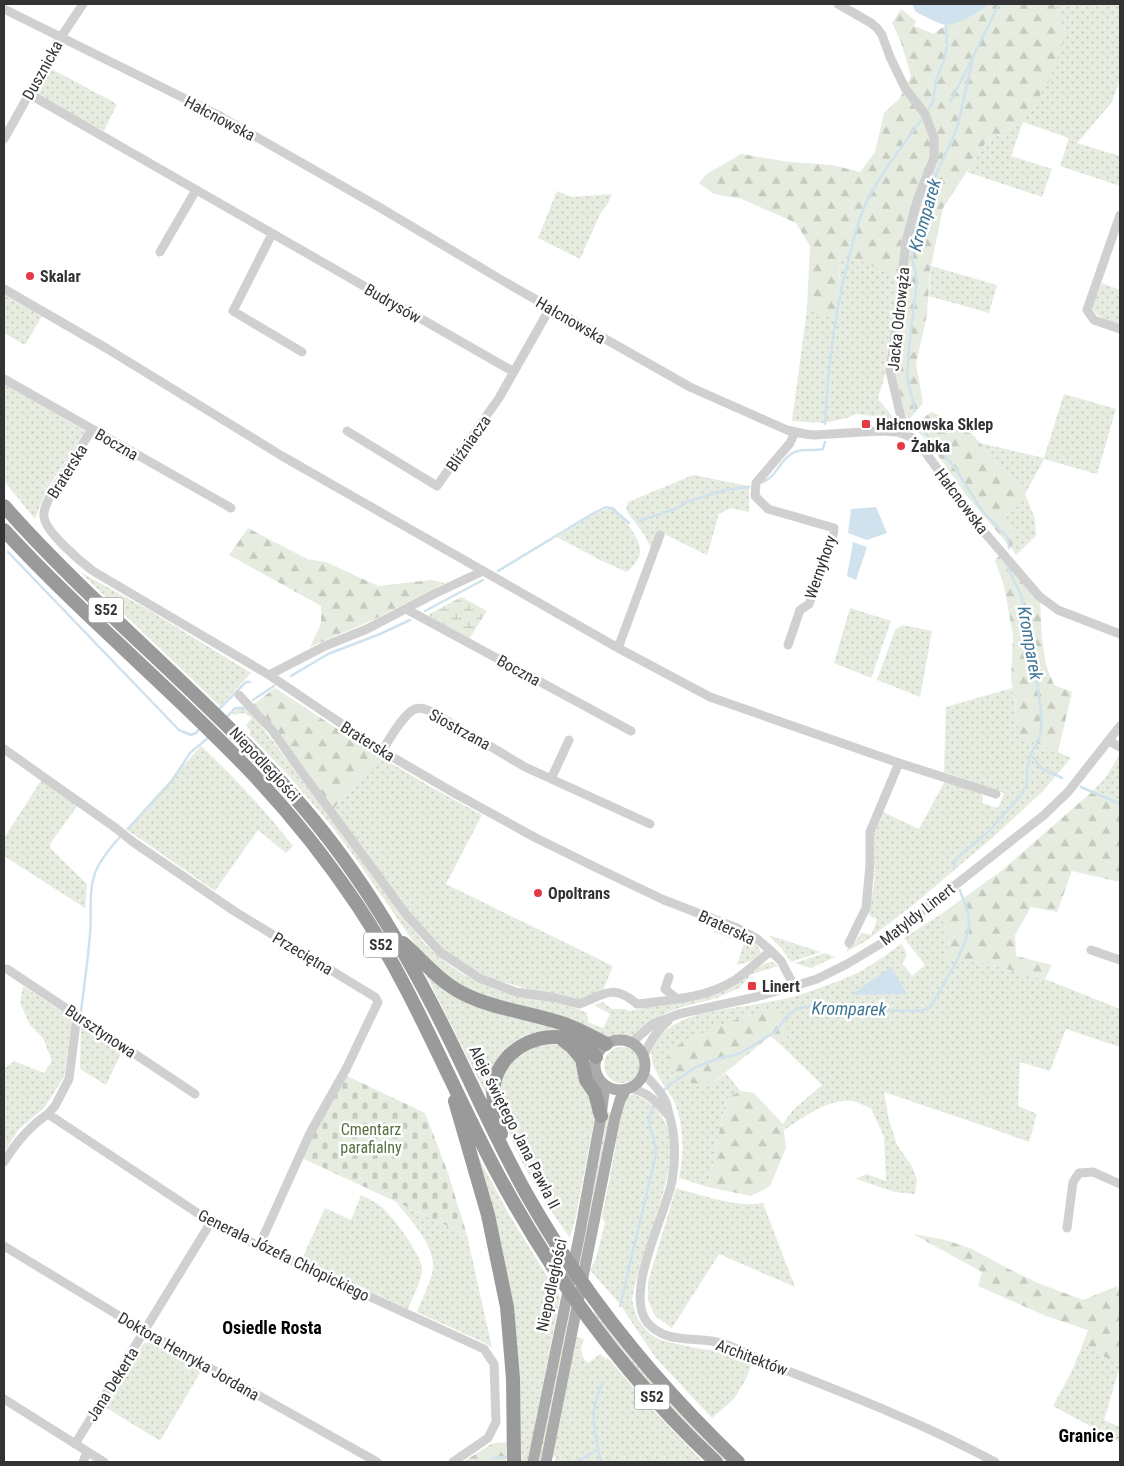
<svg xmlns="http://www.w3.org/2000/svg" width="1124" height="1466" font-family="'Roboto Condensed',sans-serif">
<defs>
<pattern id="grass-dots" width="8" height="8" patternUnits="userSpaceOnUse" patternTransform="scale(1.25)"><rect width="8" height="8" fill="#e6ecdf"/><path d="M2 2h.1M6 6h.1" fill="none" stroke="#c6cbc0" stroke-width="1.8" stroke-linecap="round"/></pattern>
<pattern id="forest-firs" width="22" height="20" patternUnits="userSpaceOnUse" patternTransform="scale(1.25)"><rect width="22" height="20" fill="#e6ecdf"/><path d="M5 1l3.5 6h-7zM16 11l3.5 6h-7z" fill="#c6cbc0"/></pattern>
<pattern id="wetland-marsh" width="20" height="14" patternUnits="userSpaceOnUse" patternTransform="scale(1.25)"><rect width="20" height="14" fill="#e6ecdf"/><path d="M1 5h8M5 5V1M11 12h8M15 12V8" fill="none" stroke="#c6cbc0"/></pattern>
<pattern id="cemetery-stones" width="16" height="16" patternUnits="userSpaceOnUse" patternTransform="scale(1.25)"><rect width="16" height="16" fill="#e6ecdf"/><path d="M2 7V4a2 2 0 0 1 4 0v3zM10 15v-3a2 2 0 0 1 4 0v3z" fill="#c6cbc0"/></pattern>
</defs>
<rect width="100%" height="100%" fill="#fff"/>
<!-- grass -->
<path fill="url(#grass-dots)" d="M1055,4H1120V80L1112,102L1077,143L1120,156V186L1060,166L1069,138L1023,122L1011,156L1052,169L1042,197L967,172L986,142L1023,122L1066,34Z
M48,67L117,104L104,131L35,94Z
M557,191L572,197L612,194L607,205L600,214L580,259L538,238Z
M840,253L894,274L899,284L886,371L878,399L897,422L881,417L856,414L847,418L824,423L792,421L807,309L838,319Z
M931,266L997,285L989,313L929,296Z
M1102,283L1120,290V324C1109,321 1098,319 1092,308Z
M4,295L42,316L25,345L4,333Z
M4,384L85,431L46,491L35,519L4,481Z
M1064,394L1116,409L1097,474L1044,459L1025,494L1035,519L1036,536L1016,555L1012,549L1014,535L1007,523L1006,516L1011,509L1015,481L1001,468L980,443L1044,458Z
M693,475L749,486V512L730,508L719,514L707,555L658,531L651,548L645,536L626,510L628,502Z
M614,507C621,517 642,539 640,552C639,560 633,566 627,572L600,560L557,537L597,512Z
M80,572L147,609L251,673L220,706Z
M850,608L891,621L871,678L834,663Z
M903,625L932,631L920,697L877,680L895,630Z
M1012,688L1020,736L1058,752L1071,758L1044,790L991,839L913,905L866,941L846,952L850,944L853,945L861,933L871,935L875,926L877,919L870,916L868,910L873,891L875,870V833L883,812L919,829L945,781L981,794L983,797L982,803L998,808L1004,793L944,772L946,707Z
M239,708H245L251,712L424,943C452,971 485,990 524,997C548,1001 565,1002 587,1013L588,1022L602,1028L605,1025L610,1014L594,1005L603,1002L612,1009H625L628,1011L641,1009L643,1005L725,990C740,984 759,962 772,962L778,966L752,974L739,988L717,998L682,1007L669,1012L657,1018L635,1035L631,1036L620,1035L608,1038L488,999L451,980L417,947L361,866L334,829L289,776L249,734L251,732L246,725L252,718L244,713L234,715L232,713Z
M201,746C234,777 265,810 293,846L286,853L258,830L215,891L126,829Z
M1120,754V800L1094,790L1106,777Z
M379,756L431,787L482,815L446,884L613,966L601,995L579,1004L493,979L467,967L444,950L423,928L403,902L333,809Z
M42,779L78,805L50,844L51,849L87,884L85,908L4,856V838Z
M941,914L949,942L946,959L980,962L1045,979L1120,1009V1047L1066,1029L1050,1071L1020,1062L1018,1106L1037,1114L1029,1142L987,1127L884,1092L889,1120L897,1145L912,1166L917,1180L915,1194L895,1192L856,1179L866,1174L886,1181L884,1137L871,1108C865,1106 858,1102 852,1101C826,1099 805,1117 784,1130L783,1124L793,1110L822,1085L780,1044L787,1038L769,1010L747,1016L687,1040L710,1085L726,1073L740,1091L726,1099L708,1187L679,1178C684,1155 684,1128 676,1106C669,1087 648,1071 652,1048C653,1043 657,1040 660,1036C683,1010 730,1010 763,1003C779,1000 796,997 811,991C827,985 849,978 863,970C876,962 889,953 901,944C907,951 909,956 902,963L912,976L925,965L904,938Z
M716,925C730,930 756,937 761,953L751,961L737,965L744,943L714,932Z
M768,935L821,952L791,962L781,948Z
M825,953L835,957L811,968L794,963Z
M426,975L558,1028V1032C553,1032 548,1031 543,1031C520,1033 496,1051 491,1073C489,1080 488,1088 487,1096Z
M23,986L72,1018L64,1077L44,1108L19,1129L4,1152V1069L14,1061L44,1073L52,1061L43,1038L30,1025L20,1003Z
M81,1023L122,1051L106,1085L80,1069Z
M546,1044L557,1045L568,1050L576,1058L588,1090L595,1115L576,1216L570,1238C545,1202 473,1103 512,1061C521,1051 533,1047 546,1044Z
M604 1065a18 18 0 1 1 36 0a18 18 0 1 1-36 0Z
M634,1094C689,1118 669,1175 655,1219C647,1242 640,1265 634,1288L632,1300L637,1318L647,1331L656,1338L664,1341L700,1349L723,1351L734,1354L752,1363L746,1379L734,1399L712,1418L655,1357L619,1303L590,1270L596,1258L605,1223L602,1217L615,1150L618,1121L624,1102L628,1096Z
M607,1111L611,1114L541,1462H537Z
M470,1141L508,1213L560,1297L528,1462H519V1396Z
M676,1188C700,1195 739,1208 763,1203L795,1287L719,1254L672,1328L655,1316L648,1300V1282Z
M361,1195C367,1198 373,1201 378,1204C390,1212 421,1254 422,1268C422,1281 413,1296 408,1309L302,1259L325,1208L351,1220Z
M396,1202L467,1235L492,1348L483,1342L417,1312C421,1302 433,1277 433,1268C435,1245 410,1219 396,1202Z
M595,1310L730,1462H725L658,1396L593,1316Z
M575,1337L584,1339C579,1348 581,1357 588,1363L600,1354L606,1359L608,1358L654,1411L703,1462H554L556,1457L551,1456Z
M150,1342L201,1371L160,1441L105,1407L143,1344Z
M1083,1344L1120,1366L1104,1420L1120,1427V1442L1053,1406L1072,1371Z"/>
<!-- forest -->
<path fill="url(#forest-firs)" d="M989,4H1055L1066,34L1049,81L1023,122L986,142L943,208L930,271L927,315L916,364L923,403L907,422L895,373L905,295L894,275L840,253L838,320L807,309L810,246L796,223L742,199L714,194L699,183L707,174L741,154L790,162L832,165L860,172L875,152L884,113L900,98L911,76L901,42L892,23L901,9L916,21L914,26L934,34C949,19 975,20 989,4Z
M932,412L958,424L974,436L1001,468L1015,481L1025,494L1019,506L1011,509L1006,516L1007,523L1014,535L1012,549L966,495L930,444L914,428L924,417Z
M248,528L307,559L326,562L378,586L431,580L445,583L375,619L310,647L321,624V606L229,555Z
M999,556L1040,601L1042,638L1046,665L1054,685L1072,692L1058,752L1020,736L1011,679L1013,635L1004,586L995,560Z
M275,688L379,756L333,809L277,730L254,704Z
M1094,790L1120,800V882L1072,871L1057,912L1031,907L1015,935L1016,956L1052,965L1045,979L980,962L945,959L949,942L941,914L1000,872Z
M769,1010L788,1021L787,1038L780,1044L770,1036L710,1085L692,1083L670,1070L668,1051C699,1032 734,1019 769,1010Z
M740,1091L754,1093L783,1124L786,1148L770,1186L751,1196L708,1187L726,1099Z
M913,1234L946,1240L972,1249L1009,1269L1038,1283L1083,1300L1117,1286L1120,1292V1366L1083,1344L1088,1330L1046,1316L978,1286L982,1272Z
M507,1442L506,1462H463L493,1443Z"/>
<!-- wetland -->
<path fill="url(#wetland-marsh)" d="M461,597L487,611L469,639L428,615Z"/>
<!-- cemetery -->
<path fill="url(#cemetery-stones)" d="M345,1075L425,1113L448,1173L467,1235L302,1158L313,1135Z"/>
<!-- water -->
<path fill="#cfe2ee" d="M912,4H989C983,11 956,25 946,25C938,24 923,15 916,12Z
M876,507L887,533L867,540L848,533L851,509Z
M853,542L867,547L856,580L847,576Z
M891,967L907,994L851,995Z"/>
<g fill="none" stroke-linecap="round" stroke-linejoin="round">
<!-- stream -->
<path stroke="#cfe2ee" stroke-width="2.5" d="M951,101L999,4
M929,108L933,102L936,80L943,63L947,46L946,25
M915,411L907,377L909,348L917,281L912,256L914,242L928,192L957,128L974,54
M919,423L926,434L953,465L983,512L1008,538L1009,548
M825,424C828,366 835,307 851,250C855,234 859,218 866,203C881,173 902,147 921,120
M763,482C776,477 780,461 791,454C801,447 812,452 823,449L825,442
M639,521L678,508L687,502L725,490L749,487
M8,552L179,730L191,735L196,733L201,727
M498,571L592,514L606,507L613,509L629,523
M425,611L483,580
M291,676L328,654L380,634L410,620
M253,700L274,686
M217,711L246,682H250
M226,718L235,708H244
M1031,754L1041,768L1062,778
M1081,787L1120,804
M128,829L171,782L190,753L209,737
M954,869L955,860L988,832L1021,795L1027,784V772L1030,756L1040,737L1042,721L1033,650L1021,595L1008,568
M81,1011C84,986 88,960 90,934C92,914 88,893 95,873C100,860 110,848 119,838
M664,1090L669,1085L696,1067L720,1058L738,1054L751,1047L776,1031L787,1016L796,1009L819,1004L870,1010L921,1011L931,1007C942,986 969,945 969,923C970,911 963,901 960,890
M620,1306L656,1154C657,1135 642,1126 654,1106
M493,1458L507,1457
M577,1462L598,1449
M601,1462C597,1448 593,1424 594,1410C595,1400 599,1391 603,1382"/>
<!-- minor -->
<path stroke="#d0d0d0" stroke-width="9" d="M838,4L871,23L877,28L882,35L890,57L905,88L925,114L934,138V158L918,198L906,241L899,308L890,371L905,434
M4,9L216,114L379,207L505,282L690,387L787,430L805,434L814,435L880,431L898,432L911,437L923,449L979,526L1039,596L1058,610L1120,634
M29,94L514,372
M4,139L61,37L83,4
M1120,215L1087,310L1094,320L1120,329
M272,234L233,311L302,352
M160,252L196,190
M4,289L106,348L282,456L618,648L710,697L899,763L870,832V865L866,908L849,943
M4,379L231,508
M92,429L49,498C47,504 43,510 44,516C44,531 81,562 93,571L269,675L382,751L456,794L536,838L599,869L664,900L737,928L756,938L771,951L781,961L794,986
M347,431L437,486L499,398L550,308
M406,609L631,731
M788,645L800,610L809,604L832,542L834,528L768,509L755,496L756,483L790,443L795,432
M618,648L660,535
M269,675L325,646L367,629L434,594L483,571
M239,695L272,730L298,767L406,914L440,952L479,978L516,992L556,998L579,1004C605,995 612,983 637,1004C669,1000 707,998 735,980C747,972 759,960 771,951
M1109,741L1120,747
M4,749L117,829L133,842L234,911L375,997L378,1002L346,1069L310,1133L259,1246
M382,751C389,740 403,714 415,709C422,707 428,710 434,713L525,767L650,824
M899,763L996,794
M551,779L569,740
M1091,950L1120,960
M7,969L195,1094
M669,977L665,989L677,999
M631,1043L653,1024L679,1014L756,997L794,986L817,979L847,964L882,943L1044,815L1068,792L1120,726
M644,1056C649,1042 657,1030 669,1020
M643,1073C651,1081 660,1090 665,1100C667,1104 668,1110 669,1114C676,1137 676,1158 672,1181C665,1216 624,1292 647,1322C666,1346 700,1335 725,1344C741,1350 755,1358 770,1364C847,1394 923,1423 995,1462
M630,1088C649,1093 655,1100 668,1115
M48,1114L55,1106L69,1079L77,1015
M4,1162C15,1144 30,1126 48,1114L211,1222L259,1246L484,1349L494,1364L496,1422L488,1438L453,1462
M1067,1228L1073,1182L1079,1173L1093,1172L1120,1184
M4,1246L144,1331L377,1462
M4,1399L104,1462
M75,1444L211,1222
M83,1462L87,1452"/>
<!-- major -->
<path stroke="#ababab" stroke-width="11" d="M595 1065a25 25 0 1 1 50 0a25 25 0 1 1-50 0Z
M533,1462L580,1232L601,1116L605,1085
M546,1462L615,1117L620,1100L626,1089"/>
<!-- highway -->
<path stroke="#9a9a9a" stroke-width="14" d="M4,506C116,633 257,733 353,872C391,926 422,983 451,1042C476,1093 499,1145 527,1195C583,1294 656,1384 738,1462
M4,530C82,615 171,688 250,771C290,813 326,858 358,906C413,989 449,1082 495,1169C553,1278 626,1378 716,1462
M403,943C422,960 439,981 462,993C493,1009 528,1012 561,1023C577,1028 591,1036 606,1044
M564,1041L572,1047L582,1059L586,1080L595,1093L601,1116
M455,1101L488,1215L507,1307L513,1379L514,1462
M501,1134C498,1119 491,1100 494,1084C501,1046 548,1025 582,1044C588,1047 592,1052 596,1057"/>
</g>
<!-- markers -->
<g fill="#e63946" stroke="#fff" stroke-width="2">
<circle cx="30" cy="276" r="5"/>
<rect x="861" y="419" width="10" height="10" rx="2.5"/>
<circle cx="901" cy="446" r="5"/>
<circle cx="538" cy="893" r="5"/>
<rect x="747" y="981" width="10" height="10" rx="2.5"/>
</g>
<g text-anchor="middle" stroke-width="5" stroke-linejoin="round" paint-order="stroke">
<!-- shield labels -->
<g fill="#fff" stroke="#707070" stroke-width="1">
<rect x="88.5" y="597.5" width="35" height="25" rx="4"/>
<rect x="363.5" y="932.5" width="35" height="25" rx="4"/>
<rect x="634.5" y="1384.5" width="35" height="25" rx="4"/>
</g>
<g font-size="15" font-weight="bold" fill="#333">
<text x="106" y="615">S52</text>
<text x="381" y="950">S52</text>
<text x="652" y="1402">S52</text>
</g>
<!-- street labels -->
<g font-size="16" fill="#333" stroke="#fff">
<text transform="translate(42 70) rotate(-61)" y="6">Dusznicka</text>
<text transform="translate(220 118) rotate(28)" y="6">Hałcnowska</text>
<text transform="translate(393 303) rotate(30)" y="6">Budrysów</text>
<text transform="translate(898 319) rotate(-84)" y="6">Jacka Odrowąża</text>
<text transform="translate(571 320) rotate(30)" y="6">Hałcnowska</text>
<text transform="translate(468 443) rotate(-55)" y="6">Bliźniacza</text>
<text transform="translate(117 444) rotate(30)" y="6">Boczna</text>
<text transform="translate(67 471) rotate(-58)" y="6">Braterska</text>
<text transform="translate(962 501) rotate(53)" y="6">Hałcnowska</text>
<text transform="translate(820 567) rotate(-71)" y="6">Wernyhory</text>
<text transform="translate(519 670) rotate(29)" y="6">Boczna</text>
<text transform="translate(460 729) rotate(29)" y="6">Siostrzana</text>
<text transform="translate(368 741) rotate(32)" y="6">Braterska</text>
<text transform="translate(265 764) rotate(47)" y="6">Niepodległości</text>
<text transform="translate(917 914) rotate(-38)" y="6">Matyldy Linert</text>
<text transform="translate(727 927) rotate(25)" y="6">Braterska</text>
<text transform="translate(303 953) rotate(31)" y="6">Przeciętna</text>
<text transform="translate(101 1031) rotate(34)" y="6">Bursztynowa</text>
<text transform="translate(515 1127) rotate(63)" y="6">Aleje świętego Jana Pawła II</text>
<text transform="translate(284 1255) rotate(26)" y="6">Generała Józefa Chłopickiego</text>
<text transform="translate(551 1285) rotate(-78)" y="6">Niepodległości</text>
<text transform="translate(189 1356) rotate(30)" y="6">Doktora Henryka Jordana</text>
<text transform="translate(752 1357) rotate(21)" y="6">Architektów</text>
<text transform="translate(112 1384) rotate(-58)" y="6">Jana Dekerta</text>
</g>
<!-- poi labels -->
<g font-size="16" font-weight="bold" fill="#333" stroke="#fff" text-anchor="start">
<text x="40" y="282">Skalar</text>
<text x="876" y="430">Hałcnowska Sklep</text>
<text x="911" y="452">Żabka</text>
<text x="548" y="899">Opoltrans</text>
<text x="762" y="992">Linert</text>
</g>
<!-- park labels -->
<g font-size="16" fill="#56703f" stroke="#fff">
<text x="371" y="1135">Cmentarz<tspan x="371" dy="18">parafialny</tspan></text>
</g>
<!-- water labels -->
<g font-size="18" font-style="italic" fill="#3f7597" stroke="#fff">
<text transform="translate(925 215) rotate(-74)" y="6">Kromparek</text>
<text transform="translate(1030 643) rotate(80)" y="6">Kromparek</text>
<text transform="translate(849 1009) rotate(1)" y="6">Kromparek</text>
</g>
<!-- neighbourhood labels -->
<g font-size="18" font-weight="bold" fill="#000" stroke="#fff">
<text x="272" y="1334">Osiedle Rosta</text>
<text x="1086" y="1442">Granice</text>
</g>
</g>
<!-- border -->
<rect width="1124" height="1466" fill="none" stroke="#333333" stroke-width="10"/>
</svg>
